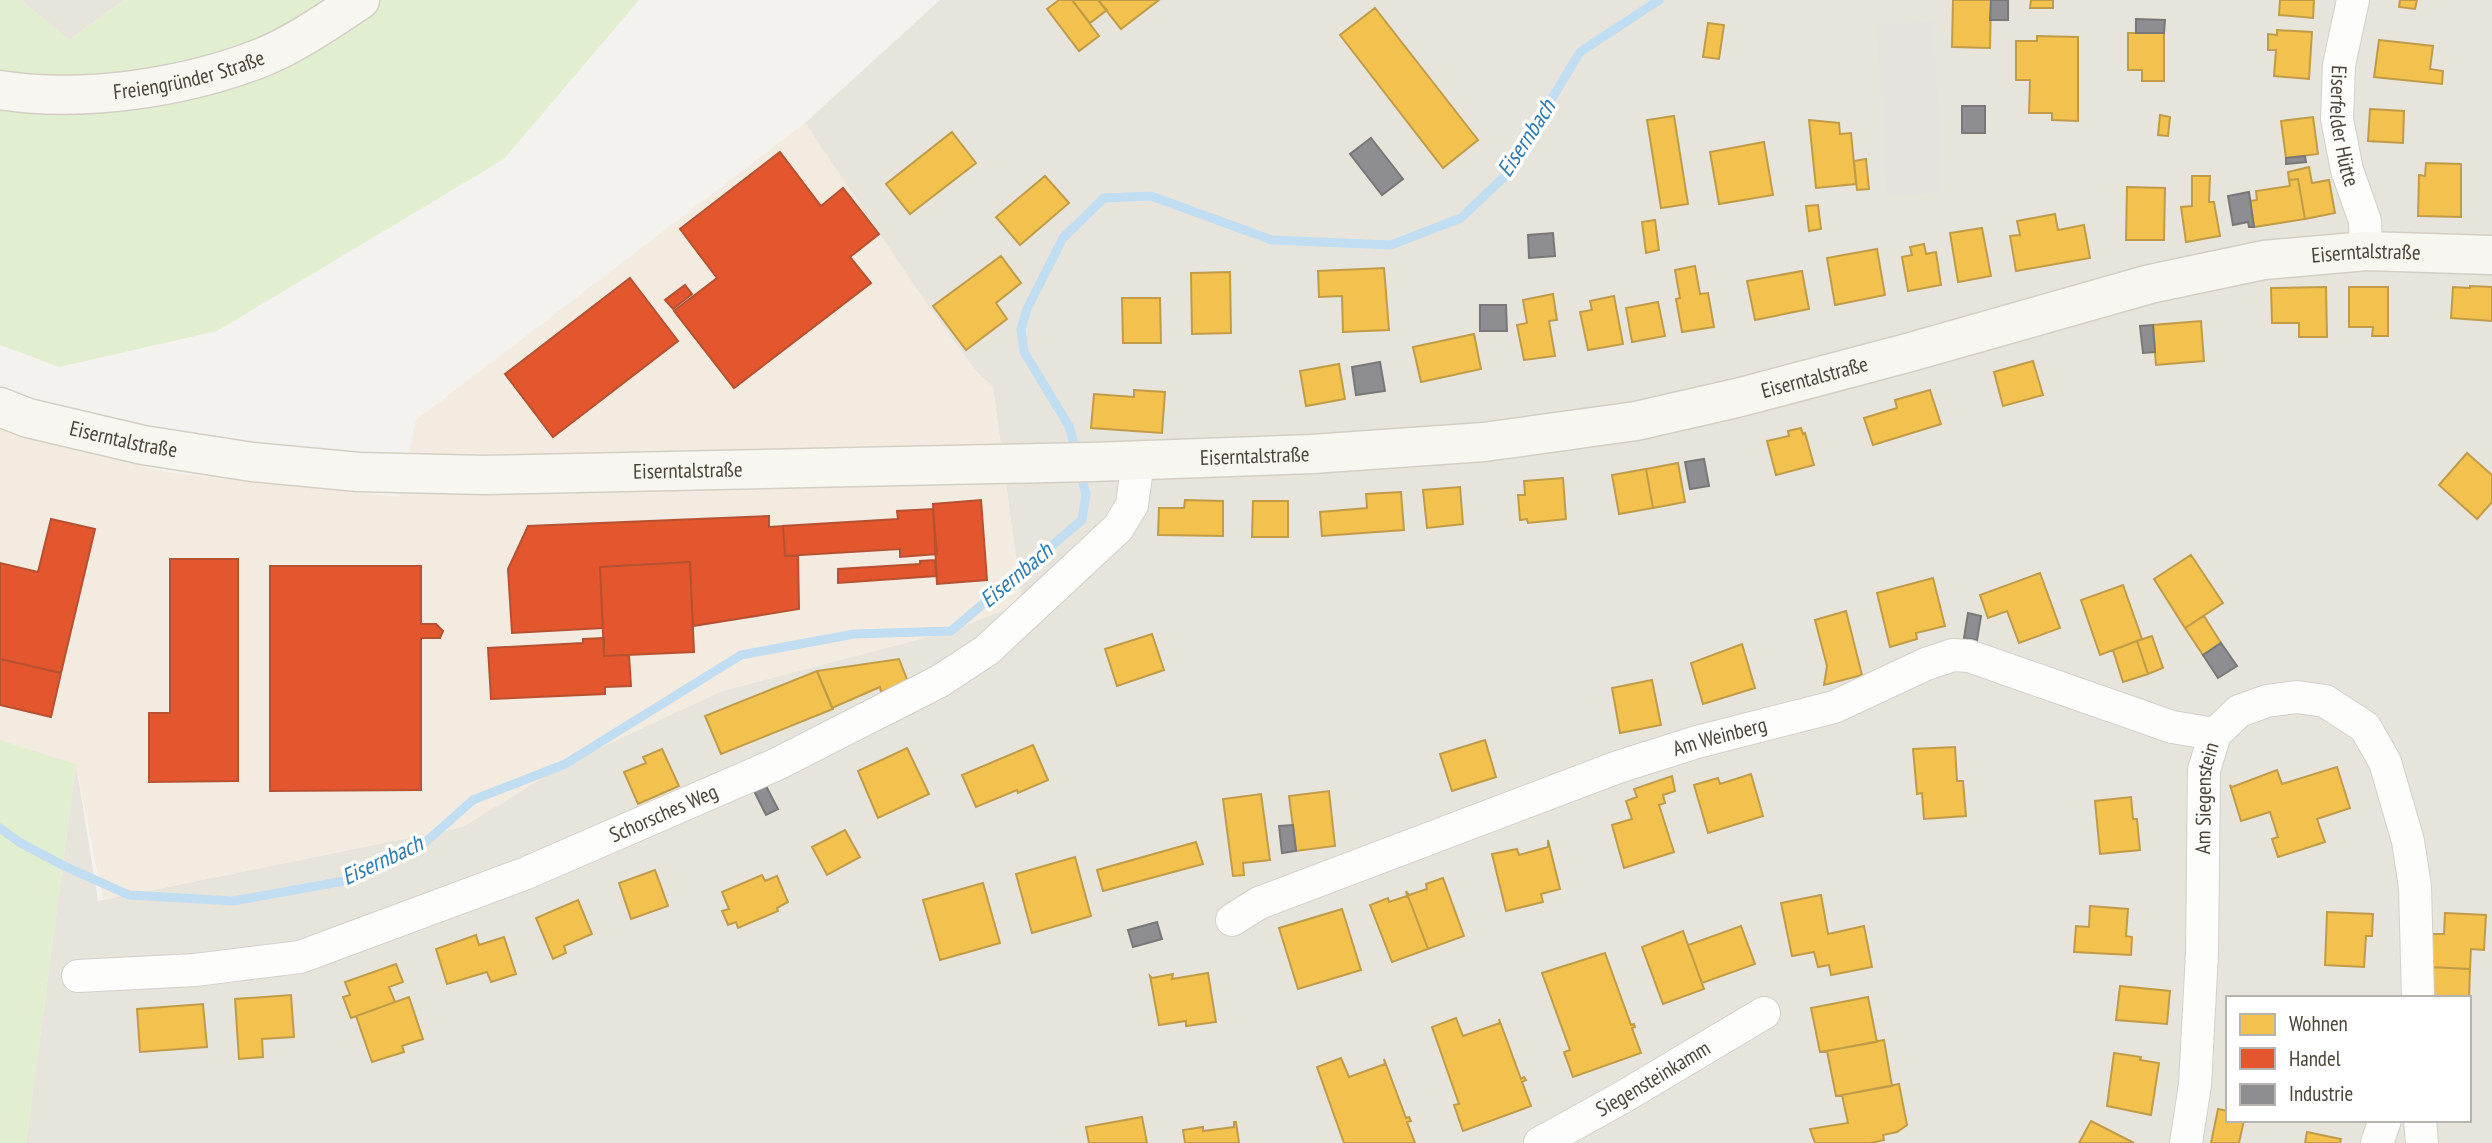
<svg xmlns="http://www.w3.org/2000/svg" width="2492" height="1143" font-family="'PT Sans Narrow',sans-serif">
<rect width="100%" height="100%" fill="#f4f2ee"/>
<!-- residential -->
<path fill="#e7e4dc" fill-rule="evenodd" d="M21,0H124L69,40Z
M940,0H2492V1143H26L76,764L98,901L462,827L565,764L722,691L950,631L1022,603L993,387L975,370L926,303L805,123ZM2228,998H2469V1120H2228Z"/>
<!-- commercial -->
<path fill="#f3ebdf" d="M805,123L926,303L975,370L993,387L1022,603L951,631L722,691L565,764L463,827L103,900L76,764L0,740V426L164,472L399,497L416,420Z"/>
<!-- green -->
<path fill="#e1eecf" d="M0,0H21L69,40L124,0H639L504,159L217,331L59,367L0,345Z
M0,740L76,764L26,1143H0Z"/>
<!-- parking -->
<path fill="#e6e3df" d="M1933,22L1943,192L1887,196L1877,25Z"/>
<!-- homes -->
<path fill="#f2c14e" stroke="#c09c48" stroke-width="2" d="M1059,0H1072L1099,36L1079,51L1047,9Z
M1072,0H1098L1107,10L1090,23Z
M1098,0H1159L1121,29Z
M1953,0H1991L1990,48L1952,47Z
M2031,0H2053V8H2030Z
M2280,0H2314L2313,18L2279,15Z
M2400,0H2417L2415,9L2399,7Z
M1375,8L1478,140L1443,168L1340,35Z
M1708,23L1724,25L1719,59L1703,57Z
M2277,30L2312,32L2309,79L2274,76L2276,50H2268V34L2277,35Z
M2128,33H2164V81H2142V70H2128Z
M2037,36L2078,37V121L2052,120V113H2029L2030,80H2016V41H2037Z
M2379,40L2433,46L2430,69L2443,71L2442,84L2374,77Z
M2370,109L2404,111L2403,143L2368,141Z
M2160,115L2170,117L2168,136L2158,135Z
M1674,116L1688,204L1661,208L1647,120Z
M2313,117L2318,154L2286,158L2281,121Z
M1809,120L1839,123L1840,134L1851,133L1856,184L1816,188Z
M952,132L976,163L910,214L886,184Z
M1764,142L1773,195L1719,204L1710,152Z
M1866,159L1869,189L1857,190L1854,161Z
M2426,163L2461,164V217L2418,216L2419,175L2425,176Z
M2309,167L2312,183L2329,180L2335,213L2305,219L2298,179L2289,180L2288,172Z
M1045,176L1069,203L1020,245L996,217Z
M2192,176H2210L2209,202H2214L2220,236L2186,242L2181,207L2192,206Z
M2298,179L2305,219L2254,227L2250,201L2257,200L2256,191L2290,186L2289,180Z
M2127,187L2165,188L2164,240H2126Z
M1818,205L1821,229L1809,231L1806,206Z
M2055,214L2058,230L2084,225L2090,258L2016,271L2010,236L2020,235L2017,221Z
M1655,220L1659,250L1646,253L1642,222Z
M1982,228L1991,276L1958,282L1950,233Z
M1924,244L1926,254L1936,252L1941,285L1908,291L1902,257L1912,255L1910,247Z
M1877,249L1885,295L1835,305L1827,258Z
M1001,256L1021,283L996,303L1007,319L966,350L933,306Z
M1695,266L1700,294L1708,293L1714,327L1682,332L1676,299L1680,298L1675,270Z
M1384,268L1389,330L1343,332L1342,296L1319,297L1318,271Z
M1802,271L1809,309L1755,320L1747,281Z
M1230,272L1231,333L1192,334L1191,273Z
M2470,286L2492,287V321L2451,318L2453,287L2470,288Z
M2326,287L2327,337H2299V323H2272L2271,288Z
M2349,287H2388V336H2372L2373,327H2349Z
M1553,294L1557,320L1549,321L1555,356L1524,360L1517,325L1527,323L1523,300Z
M1614,296L1623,344L1588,350L1580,312L1592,310L1590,301Z
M1122,298H1160L1161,343H1123Z
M1658,302L1665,336L1632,342L1626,308Z
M2201,321L2204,361L2156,365L2153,325Z
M1474,334L1481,369L1421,382L1413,347Z
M2033,361L2043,395L2003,406L1994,372Z
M1339,364L1345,399L1306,406L1300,371Z
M1134,390L1165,392L1162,433L1091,428L1094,394L1134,397Z
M1930,390L1941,424L1873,445L1864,418L1897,408L1895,400Z
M1801,428L1803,434L1805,433L1814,465L1776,475L1767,441L1789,436L1788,431Z
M2467,453L2492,475V502L2477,519L2439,485Z
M1678,463L1685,502L1653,508L1646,469Z
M1646,469L1653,508L1619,514L1612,475Z
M1563,478L1566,519L1528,523L1527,519L1520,520L1518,495H1525L1524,481Z
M1460,487L1463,524L1427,528L1423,490Z
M1401,492L1404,530L1322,536L1320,512L1367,508L1366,494Z
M1185,500L1223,501V536L1158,535L1159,508H1184Z
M1253,501H1288V537H1252Z
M2191,555L2223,603L2185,628L2154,579Z
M2040,573L2060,628L2019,643L2007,611L1988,618L1980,595Z
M1933,578L1945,626L1916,633L1917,639L1890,647L1877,593Z
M2123,585L2142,639L2100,655L2081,600Z
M1846,611L1862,675L1824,685L1827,666L1815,620Z
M2204,616L2221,643L2203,655L2185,628Z
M1152,634L1164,670L1117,686L1105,649Z
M2152,636L2163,668L2148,674L2137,641Z
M2137,641L2148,674L2123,682L2113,650Z
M1742,644L1755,688L1703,704L1691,663Z
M899,659L908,682L881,692L880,687L832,708L817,671Z
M817,671L833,709L721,754L705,716Z
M1652,680L1661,725L1620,733L1612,688Z
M1485,740L1496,777L1452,791L1440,754Z
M1033,745L1048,780L1018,793L1017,790L976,807L962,775Z
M1955,747L1957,781H1963L1966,816L1924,819L1922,793L1917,794L1913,749Z
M907,748L929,794L878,818L858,771Z
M662,749L679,786L638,804L624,772L646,763L643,757Z
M2337,767L2350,808L2317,819L2325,842L2278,857L2272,839L2278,837L2270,812L2241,821L2230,785L2232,787L2277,770L2282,784Z
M1751,774L1763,816L1708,833L1694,785L1718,778L1720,784Z
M1672,776L1675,791L1663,795L1665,803L1659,805L1674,852L1624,868L1612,825L1632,819L1626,801L1637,797L1634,789Z
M1329,791L1335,846L1296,851L1289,796Z
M1261,794L1270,860L1243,863L1244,875L1233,876L1223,799Z
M2131,797L2133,819H2137L2140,850L2100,854L2095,801Z
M845,830L860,857L827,875L812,847Z
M1548,840L1560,889L1541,894L1543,902L1506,911L1492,854L1517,849L1519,855L1548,847Z
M1196,842L1203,864L1103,891L1097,870Z
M1075,857L1091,916L1032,933L1016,874Z
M655,870L668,906L631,919L619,883Z
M762,875L765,881L777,876L788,902L777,908L778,911L738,928L736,922L728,925L722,911L729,909L722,892Z
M1443,878L1464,936L1428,949L1406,891L1409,895L1427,889L1426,884Z
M983,883L1000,943L940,960L923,900Z
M1406,891L1428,949L1392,962L1370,905L1388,898L1389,902L1407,896Z
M1821,895L1828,934L1864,926L1872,967L1831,975L1829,965L1818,967L1814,952L1792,956L1781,903Z
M578,900L592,934L564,946L566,953L553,959L536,918Z
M2090,906L2128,909L2126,936L2132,937L2131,955L2074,952L2076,926L2089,927Z
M1342,909L1361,970L1298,989L1279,928Z
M2327,912L2373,914L2372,936H2366L2364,967L2325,965Z
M2445,913L2486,915L2484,950L2471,949L2470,969L2429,967L2431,934H2444Z
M1741,926L1755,964L1702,983L1688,945Z
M1683,931L1704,989L1663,1004L1642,947Z
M476,935L479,945L504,937L516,974L491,982L487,972L447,984L436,949Z
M1605,953L1631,1025L1634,1024L1635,1027L1632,1028L1641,1053L1573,1077L1564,1052L1570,1050L1542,973Z
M396,964L403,982L389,987L395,1002L351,1018L343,997L350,995L345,982Z
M2429,967L2470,969L2469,998H2428Z
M1208,973L1216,1022L1186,1026V1021L1159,1025L1150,976L1152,978L1173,974L1172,979Z
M2120,986L2170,991L2167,1024L2116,1020Z
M291,995L294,1037L262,1039L263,1057L239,1059L235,999Z
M409,997L423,1039L402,1046L404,1052L372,1062L356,1016Z
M1868,997L1877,1042L1820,1052L1811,1008Z
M203,1004L207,1047L140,1052L137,1009Z
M1456,1018L1463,1036L1500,1023L1499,1019L1521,1079L1524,1077L1526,1080L1522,1082L1531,1106L1463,1131L1454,1105L1459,1104L1432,1027Z
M1884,1040L1892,1086L1836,1096L1827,1051Z
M2114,1053L2141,1057L2140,1060L2159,1063L2151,1115L2107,1106Z
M1341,1058L1349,1077L1385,1064L1384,1059L1406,1118L1409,1117L1411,1121L1407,1122L1415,1143H1344L1317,1067Z
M1899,1084L1907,1125L1897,1132L1883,1135L1884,1140L1871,1143H1815L1810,1129L1848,1123L1842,1095Z
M2218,1109L2228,1111V1120H2244L2239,1143H2211Z
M1142,1117L1147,1143H1089L1086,1127Z
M2091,1121L2134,1143H2079Z
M1234,1122H1236L1239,1143H1185L1183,1130L1203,1127V1131L1234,1127Z
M2307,1132L2341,1139L2340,1143H2305Z"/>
<!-- shops -->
<path fill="#e4572e" stroke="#b65131" stroke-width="2" d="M780,152L821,206L843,188L879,234L850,257L871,283L734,388L674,311L717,278L680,229Z
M630,278L678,341L553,437L505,374Z
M685,285L692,294L673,309L665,300Z
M981,500L987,580L937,584L933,504Z
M933,509L937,554L900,557V549L785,556L783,526L898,519L897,511Z
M769,516V527L783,526L785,556H798L799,609L693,626L690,562L600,567L603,628L512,633L508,569L528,526Z
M51,519L95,529L61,673L0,659V563L38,572Z
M170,559H238V781L149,782V713H170Z
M935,560L936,576L838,583V569L920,564V561Z
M690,562L694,652L604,656L600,567Z
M270,566H421V624H436L443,631L440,638H421V790L270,791Z
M604,638V656L629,655L631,686L605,687V694L491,699L488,648L583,643V639Z
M0,659L61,673L51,717L0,705Z"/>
<!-- industry -->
<path fill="#8d8d92" stroke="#797777" stroke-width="2" d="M1991,0H2008V20H1990Z
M2136,19L2165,20L2164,33H2136Z
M1962,106H1985V133H1962Z
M1371,138L1403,179L1382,195L1350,154Z
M2305,156L2306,162L2286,164V158Z
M2249,192L2254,227H2249L2248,222L2233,225L2228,196Z
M1553,233L1555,256L1529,258L1528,235Z
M1480,305H1506L1507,331H1480Z
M2153,325L2155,352L2143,353L2140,326Z
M1380,362L1385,391L1356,395L1352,367Z
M1704,459L1709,486L1690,489L1685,462Z
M1968,613L1981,616L1977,640L1964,638Z
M2221,643L2237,666L2218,678L2203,655Z
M766,786L778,809L766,815L754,791Z
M1293,825L1296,851L1282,853L1279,826Z
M1157,922L1162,939L1133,947L1128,930Z"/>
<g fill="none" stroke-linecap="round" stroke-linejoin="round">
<!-- stream -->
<path stroke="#c0ddf1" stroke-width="9" d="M1076,452L1069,426L1024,352L1021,329L1027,309L1063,238L1104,198L1151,196L1272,240L1391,245L1461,218L1505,176L1580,52L1659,0
M0,828L19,842L64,866L129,895L233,901L344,881L421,846L473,800L565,764L741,655L854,634L951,631L1082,520L1086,494L1080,472"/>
<!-- minor casing -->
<g stroke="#d2d0cb" stroke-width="34">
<g id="minor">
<path id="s1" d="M2353,0L2339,65L2337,119L2347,170L2365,221L2366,251"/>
<path id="s2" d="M1232,920L1259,903L1618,767L1697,742L1834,707L1926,664L1953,655L1969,656L2172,727L2215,734"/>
<path id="s3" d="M78,976L195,970L300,957L524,874L775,765L940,681L987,650L1118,528L1132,505L1138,461"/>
<path d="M2420,1120L2422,1143"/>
<path id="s4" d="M1540,1143L1623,1097L1764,1013"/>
<path id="s5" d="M2186,1143L2195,1085L2202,953L2204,770L2215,734L2239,711L2267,701L2297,697L2325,701L2365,727L2385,762L2408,841L2415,887L2418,998"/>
<path d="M2377,1143L2385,1120"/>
</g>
</g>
<!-- secondary casing -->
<g stroke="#d3cfc5" stroke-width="41">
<g id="secondary">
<path id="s6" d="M0,90C83,103 185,88 263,57C297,43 329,20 360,0"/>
<path id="s7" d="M0,407L28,418L143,445L252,462L359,472L484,475L1092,462L1312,454L1484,442L1636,421L1741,397L1907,353L2150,284L2264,260L2366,251L2492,255"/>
</g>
</g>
<!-- minor -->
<use href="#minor" stroke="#fdfdfc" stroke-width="32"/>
<!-- secondary -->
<use href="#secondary" stroke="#f7f6f1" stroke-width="38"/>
</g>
<g text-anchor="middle" stroke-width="7" stroke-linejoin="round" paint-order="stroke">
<!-- street labels -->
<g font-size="21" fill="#4b4439" stroke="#fff">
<text dy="7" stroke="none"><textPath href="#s6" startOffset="191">Freiengründer Straße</textPath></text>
<text dy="7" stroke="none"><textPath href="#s1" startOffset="128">Eiserfelder Hütte</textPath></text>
<text dy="7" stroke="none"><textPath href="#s7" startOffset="2396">Eiserntalstraße</textPath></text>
<text dy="7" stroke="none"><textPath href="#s7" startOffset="1829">Eiserntalstraße</textPath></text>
<text dy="7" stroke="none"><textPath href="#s7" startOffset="128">Eiserntalstraße</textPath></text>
<text dy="7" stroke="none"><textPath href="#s7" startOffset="1262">Eiserntalstraße</textPath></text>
<text dy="7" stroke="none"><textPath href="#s7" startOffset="695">Eiserntalstraße</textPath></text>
<text dy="7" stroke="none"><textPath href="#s2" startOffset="522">Am Weinberg</textPath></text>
<text dy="7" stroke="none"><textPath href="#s5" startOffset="346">Am Siegenstein</textPath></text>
<text dy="7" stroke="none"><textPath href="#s3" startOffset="614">Schorsches Weg</textPath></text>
<text dy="7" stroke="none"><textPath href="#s4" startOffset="130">Siegensteinkamm</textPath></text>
</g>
<!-- water labels -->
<g font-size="23" font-style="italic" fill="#2e7ab2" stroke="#fff">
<text transform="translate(1526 138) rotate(-57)" y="8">Eisernbach</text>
<text transform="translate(1016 575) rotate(-40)" y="8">Eisernbach</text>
<text transform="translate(382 860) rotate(-25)" y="8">Eisernbach</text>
</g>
</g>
<!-- legend -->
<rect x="2226" y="996" width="245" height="126" fill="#ffffff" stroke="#b7b4b0" stroke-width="2"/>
<rect x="2240" y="1014" width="35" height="21" fill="#f2c14e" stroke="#b7b4b0" stroke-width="2"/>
<text x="2289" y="1031" font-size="21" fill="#4b4439">Wohnen</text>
<rect x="2240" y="1048" width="35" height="21" fill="#e4572e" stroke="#b7b4b0" stroke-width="2"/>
<text x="2289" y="1066" font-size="21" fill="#4b4439">Handel</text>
<rect x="2240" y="1084" width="35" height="21" fill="#8d8d92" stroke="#b7b4b0" stroke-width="2"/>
<text x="2289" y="1101" font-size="21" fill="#4b4439">Industrie</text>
</svg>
